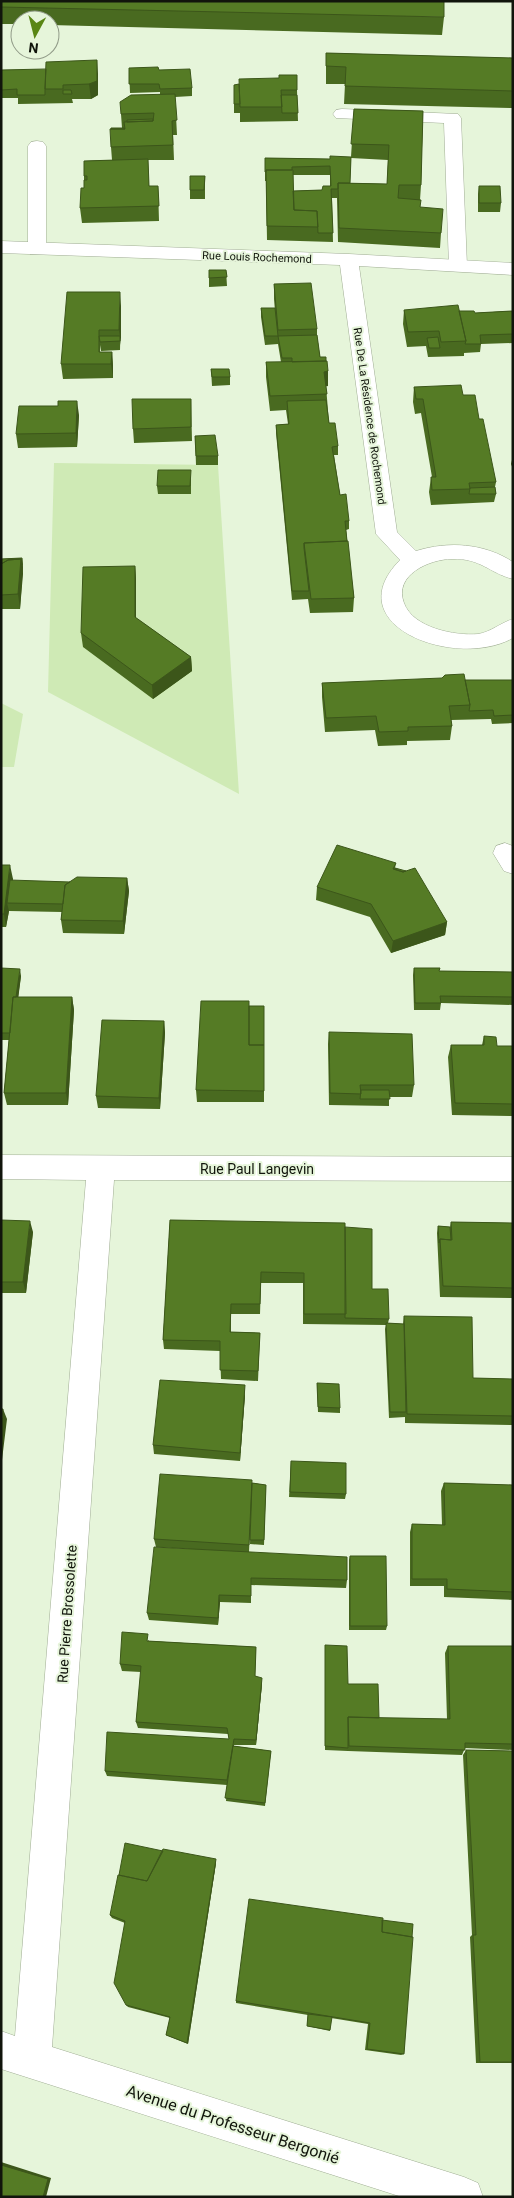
<svg xmlns="http://www.w3.org/2000/svg" width="514" height="2198" font-family="Roboto,sans-serif">
<rect width="100%" height="100%" fill="#e6f5da"/>
<!-- green -->
<path fill="#cfeab5" d="M54,463L218,465L239,794L48,692Z
M1,703L23,714L14,767H1Z"/>
<g fill="none" stroke-linecap="round" stroke-linejoin="round">
<!-- service casing -->
<g stroke="#a0ad94" stroke-width="1">
<path id="service" d="M342,109L458,114L461,118L467,266L465,270H451L449,266L444,123L336,118L333,114L336,110Z
M37,141L43,142L46,146V250L44,254H30L28,250V146L31,142Z"/>
</g>
<!-- minor casing -->
<g stroke="#a0ad94" stroke-width="1">
<path id="minor" d="M1,241L349,254L513,263V275L359,266L397,532L416,551C448,541 484,543 513,562V579C489,573 481,558 452,559C430,559 393,575 404,603C413,628 455,636 478,634C491,632 500,623 513,619V638C457,670 335,626 400,560L376,534L340,265L1,253Z
M505,843L513,846V874L504,871L493,853L496,846Z
M1,1155L513,1157V1181L114,1180L52,2047L464,2177L478,2183L483,2197H402L1,2069V2031L15,2036L86,1180L1,1179Z"/>
</g>
<!-- service -->
<use href="#service" fill="#fff" fill-rule="evenodd"/>
<!-- minor -->
<use href="#minor" fill="#fff" fill-rule="evenodd"/>
</g>
<!-- wall -->
<path fill="#496a20" fill-rule="evenodd" d="M1,1L444,17L442,35L50,25V20H20V24H1Z
M326,53L513,58V108L344,104L345,84H326Z
M129,68L159,70L192,88V96L175,97L177,135H173L174,160H148L149,186H158L159,221L82,223L80,208L84,188V161L112,160L111,147L122,128L121,114L160,94V92L130,93Z
M1,70L98,74V95L91,99H72L73,103L18,104V98H1Z
M279,75L297,90L298,121L240,122V113H234V85L279,78Z
M354,109L423,111L421,185L420,200V207L441,233L440,248L338,242L337,198H332L333,242L267,240L266,181H265V158L330,159L351,157ZM351,158L388,160L387,184L350,183ZM293,175H330V186L322,190L293,191Z
M190,176H205V199H190Z
M479,186L501,203L500,212H478V194Z
M209,270H226L227,286L209,287Z
M274,284L317,329V335L320,357L328,371V386H326L329,423L338,446V455H334L340,495L349,521V529L346,530L354,598L353,612L310,613L308,599L292,600L276,433V425L288,424L286,410L270,411L266,377V362H281L278,344L265,345L261,317V308L275,311L274,299Z
M121,306L120,350L101,351L100,345V352H112L113,366V378L63,379L61,364Z
M513,306V343L481,344L480,352L464,353V356L428,357L426,346L407,347L403,324L404,310L459,311L475,313L512,311Z
M211,369L230,377V385L212,386Z
M414,387L463,395L479,419L496,482L495,487L496,494L494,502L431,505L429,492L431,477H432L421,413L415,414L413,402Z
M191,399L192,441L134,443L133,429Z
M79,415L77,447L18,448L16,434Z
M195,436L218,456V465H196Z
M513,456V469L511,464Z
M191,479V494H158L157,486Z
M22,558L23,567L20,609H1V559Z
M135,566L136,580V618L191,657L192,671L153,699L83,647L81,633Z
M465,680H513V723L492,724L491,719L451,720L452,726L450,740L407,741V745L378,746L375,730L325,732L322,697V683Z
M396,863L395,868L447,922L445,935L391,953L370,917L316,900L317,887Z
M1,865L13,879L12,881L70,882L127,878L129,891L124,934L63,933L61,920L62,912L9,911L6,927H1Z
M1,968L21,976L18,997H72L74,1010L68,1105H7L4,1093L9,1040H1Z
M414,968L439,971L513,972V1005L441,1003L440,1010H414L413,975Z
M249,1006H264V1102H197L196,1090Z
M164,1021L165,1033L160,1109L98,1108L96,1096Z
M329,1032L414,1085L412,1097H389V1106L329,1105L328,1044Z
M484,1036L497,1046H513V1116L452,1115L448,1057L451,1045H482Z
M1,1220L33,1232L26,1293H1Z
M170,1220L345,1227L372,1289L389,1319L388,1323L403,1324L404,1316L473,1378L513,1379V1425L405,1423V1417L389,1418L385,1329L386,1325L303,1324V1283H261L260,1314H231V1332L260,1333L258,1381L221,1379L220,1351L164,1349L163,1340Z
M451,1222L513,1223V1298L440,1297L437,1233L438,1226L450,1227Z
M317,1383L340,1408V1413L318,1412Z
M245,1395L240,1461L154,1454L153,1445Z
M291,1461L346,1494L345,1499L289,1497Z
M252,1483L266,1485L264,1545L250,1544L251,1508L249,1552L347,1580L346,1588L251,1585V1603L220,1602L218,1625L149,1620L147,1613L189,1549L156,1547L154,1539Z
M444,1483L513,1485V1600L444,1597V1586H410V1532L412,1524L442,1525L441,1491Z
M350,1556L387,1626L386,1630H349V1560Z
M149,1640V1641L256,1647L255,1676L262,1684L256,1745H234V1746L271,1751L265,1806L226,1801L227,1785L107,1776L105,1771L229,1739L228,1734L138,1728L136,1722L141,1672L122,1671L120,1664Z
M325,1645L348,1684L379,1718L447,1719L445,1653L448,1646H513V1750L465,1748L462,1755L348,1751L325,1750Z
M466,1750L513,1751V2063H476L470,1937L472,1935L463,1755Z
M216,1863L188,2044L166,2035L170,2018L128,2007L126,2005L125,1923L112,1918L110,1915Z
M382,1920L412,1937L404,2054L401,2055L365,2050L368,2024L331,2018L330,2031L307,2026L308,2015L236,2003V2001Z"/>
<!-- shaded-wall -->
<path fill="#3c561a" d="M97,60L98,74V95L91,99L89,84Z
M120,292L121,306V345L119,330Z
M112,352L113,366V378L111,364Z
M328,371V386L323,387L324,372Z
M77,401L79,415L77,447L76,433Z
M22,558L23,567V574L22,565Z
M21,559L23,574L20,609L18,594Z
M135,566L136,580V631L135,617Z
M191,657L192,671L153,699L152,685Z
M10,865L13,879L10,903H7L9,911L6,927L4,914Z
M127,878L129,891L124,934L123,921Z
M447,922L445,935L391,953L393,941Z
M20,969L21,976L13,1040L11,1033Z
M72,997L74,1010L68,1105L66,1093Z
M164,1021L165,1033L160,1109L159,1098Z
M30,1221L33,1232L26,1293L23,1282Z
M245,1385V1395L240,1461V1453Z
M3,1409L7,1419L1,1468V1428Z
M219,1595L220,1602L218,1625V1618Z
M262,1678V1684L256,1745V1740Z
M216,1859V1863L188,2044L187,2043Z
M1,2162L51,2178L46,2197H43L1,2165Z"/>
<!-- building -->
<path fill="#557b25" stroke="#3c561a" d="M1,1H444V17L1,7Z
M326,53L513,58V91L345,86L346,67L326,66Z
M97,60V81L89,84L63,85V89H45L46,62Z
M158,67L159,70L190,69L192,88L160,89L159,84H129V68Z
M46,69L45,89V95H17V89L1,90V70Z
M279,75H297V90H281L282,107H240L239,79L279,78Z
M239,84L240,104H234V85Z
M63,90H71L72,94H63Z
M175,94L177,120L172,121L173,145L111,147L110,129H125L124,122L153,121L154,113L121,114L120,102L131,95Z
M281,95H297L298,113H282Z
M354,109L423,111L421,185H399L398,198L421,200L420,207L443,209L441,233L339,228L338,183L387,184L389,145L351,144Z
M153,119V121L127,122V120Z
M111,128H124L125,129H111Z
M330,156L351,157L350,183H338V189H331L333,233H318L317,211L294,210L293,191L322,190L323,186H331L330,166L292,167V170H266V172H265V158L330,159Z
M148,159L149,186H158L159,206L80,208L81,188H84V180H87V176H84V161Z
M266,170H293L294,210L317,211L318,227L267,226Z
M190,176H205L204,190H190Z
M479,186H500L501,203H479Z
M209,270H226L227,277L209,278Z
M311,283L317,329L278,330L274,284Z
M67,292H120L119,330H99V352H112L111,364H61Z
M458,305L466,341L441,342L439,331L408,332L404,310Z
M261,308H275L278,336H265Z
M459,311H474L475,313L512,311L513,316V334L480,335L481,344H465L466,341Z
M317,335L320,357H326V361L292,362V358H282L278,336Z
M99,336H120V341L100,342Z
M438,337L440,348H429L427,338Z
M327,361L328,371L324,372L327,394L270,396L266,362Z
M211,369H229L230,377H212Z
M461,385L463,395H475L479,419H483L496,482L469,483L470,489L432,490L431,477H436L423,399H416L414,387Z
M132,399H191V427L133,429Z
M326,400L329,423H335L338,446L332,447L340,495L346,494L349,521H345L347,541L304,543V548L309,591H292L276,425L289,424L287,401Z
M58,401H77L76,433L16,434L19,406H58Z
M215,435L218,456H196L195,436Z
M158,470H191L190,486H157Z
M495,487L496,494H469L470,488Z
M348,541L354,598L311,599L304,543Z
M22,558V565L21,559L8,560L1,564V559Z
M21,559L18,594L1,595V564L8,560Z
M135,566V617L191,657L152,685L81,633L83,567Z
M464,674L470,705L449,706L452,726L408,727V731L379,732L376,716L326,718L322,683L442,678L445,675Z
M465,680H513V715L494,716L493,710L469,711L470,705Z
M337,845L396,863L393,869L403,872L415,868L447,922L393,941L371,904L317,887Z
M1,865H10L4,914H1Z
M395,868L406,871L403,872L395,869Z
M77,877L127,878L123,921L61,920L65,885Z
M10,880L70,882L65,885L63,904L7,903Z
M1,968L20,969L16,997H13L10,1033H1Z
M414,968H440L439,971L513,972V997L440,996L441,1003H415Z
M13,997H72L66,1093H4Z
M201,1001H249V1045H264V1091L196,1090Z
M249,1006H264V1045H249Z
M102,1020L164,1021L159,1098L96,1096Z
M329,1032L412,1034L414,1085H360L361,1094L330,1093Z
M484,1036L496,1037L497,1046H513V1104L455,1103L451,1045H484Z
M361,1090H389L390,1099H360Z
M1,1220L30,1221L23,1282H1Z
M170,1220L345,1223L346,1314H304V1273L261,1272L260,1304H231L230,1332L260,1333L258,1371L220,1370V1341L163,1340Z
M451,1222L513,1223V1288L443,1286L440,1239L452,1240Z
M438,1226L450,1227L451,1240L440,1239L439,1243Z
M345,1227L372,1229V1289H388L389,1319L345,1318Z
M404,1316L472,1317L473,1378L513,1379V1416L407,1414Z
M386,1323L404,1324L406,1412H390Z
M160,1380L245,1385L240,1453L153,1445Z
M317,1383L339,1384L340,1408L318,1407Z
M1,1409H3L1,1428Z
M291,1461L346,1463V1494L290,1492Z
M160,1474L252,1480L249,1545L154,1539Z
M252,1483L266,1485L264,1540H250Z
M444,1483L513,1485V1592L447,1589V1579H412V1524L445,1525Z
M154,1547L347,1557V1580L251,1578V1596L219,1595L218,1618L147,1613Z
M350,1556H386L387,1626H350Z
M122,1632L148,1634L147,1641L256,1647L255,1676L262,1678L256,1740L234,1739L227,1780L105,1771L107,1732L229,1739L227,1728L136,1722L141,1666L120,1664Z
M325,1645L347,1646L348,1684H378L379,1718L348,1717V1748L325,1746Z
M448,1646H513V1744L465,1743V1750L349,1746L348,1717L450,1719Z
M233,1746L271,1751L265,1803L225,1798Z
M466,1750L513,1751V2062H480L473,1935H476Z
M125,1843L163,1851L147,1881L119,1875Z
M163,1849L216,1859L187,2043L166,2035L170,2017L126,2005L114,1983L125,1921L110,1915L118,1875L147,1881Z
M249,1899L383,1918L382,1932L413,1937L404,2054L367,2049L370,2023L236,2001Z
M382,1920L413,1924L412,1937L382,1932Z
M308,2014L332,2017L330,2030L307,2026Z
M1,2165L48,2179L43,2197H1Z"/>
<g text-anchor="middle" stroke-width="4" stroke-linejoin="round" paint-order="stroke">
<!-- far-street labels -->
<g font-size="11" fill="#11150c" stroke="#e6f5da">
<text transform="translate(257 257) rotate(2)" y="4">Rue Louis Rochemond</text>
<text transform="translate(370 416) rotate(82)" y="4">Rue De La Résidence de Rochemond</text>
</g>
<!-- street labels -->
<g font-size="14" fill="#11150c" stroke="#e6f5da">
<text x="257" y="1174">Rue Paul Langevin</text>
<text transform="translate(67 1614) rotate(-86)" y="5">Rue Pierre Brossolette</text>
</g>
<!-- near-street labels -->
<g font-size="16" fill="#11150c" stroke="#e6f5da">
<text transform="translate(233 2124) rotate(18)" y="6">Avenue du Professeur Bergonié</text>
</g>
</g>
<!-- border -->
<rect width="514" height="2198" fill="none" stroke="#11150c" stroke-width="5"/>
<!-- north arrow -->
<g transform="translate(35 35) rotate(187)"><circle r="24" fill="#e6f5da" stroke="#919b88"/>
<path d="M0-4L9 19L0 12L-9 19Z" fill="#598614"/>
<text y="-8" font-size="14" font-weight="bold" text-anchor="middle" fill="#11150c">N</text>
</g>
</svg>
